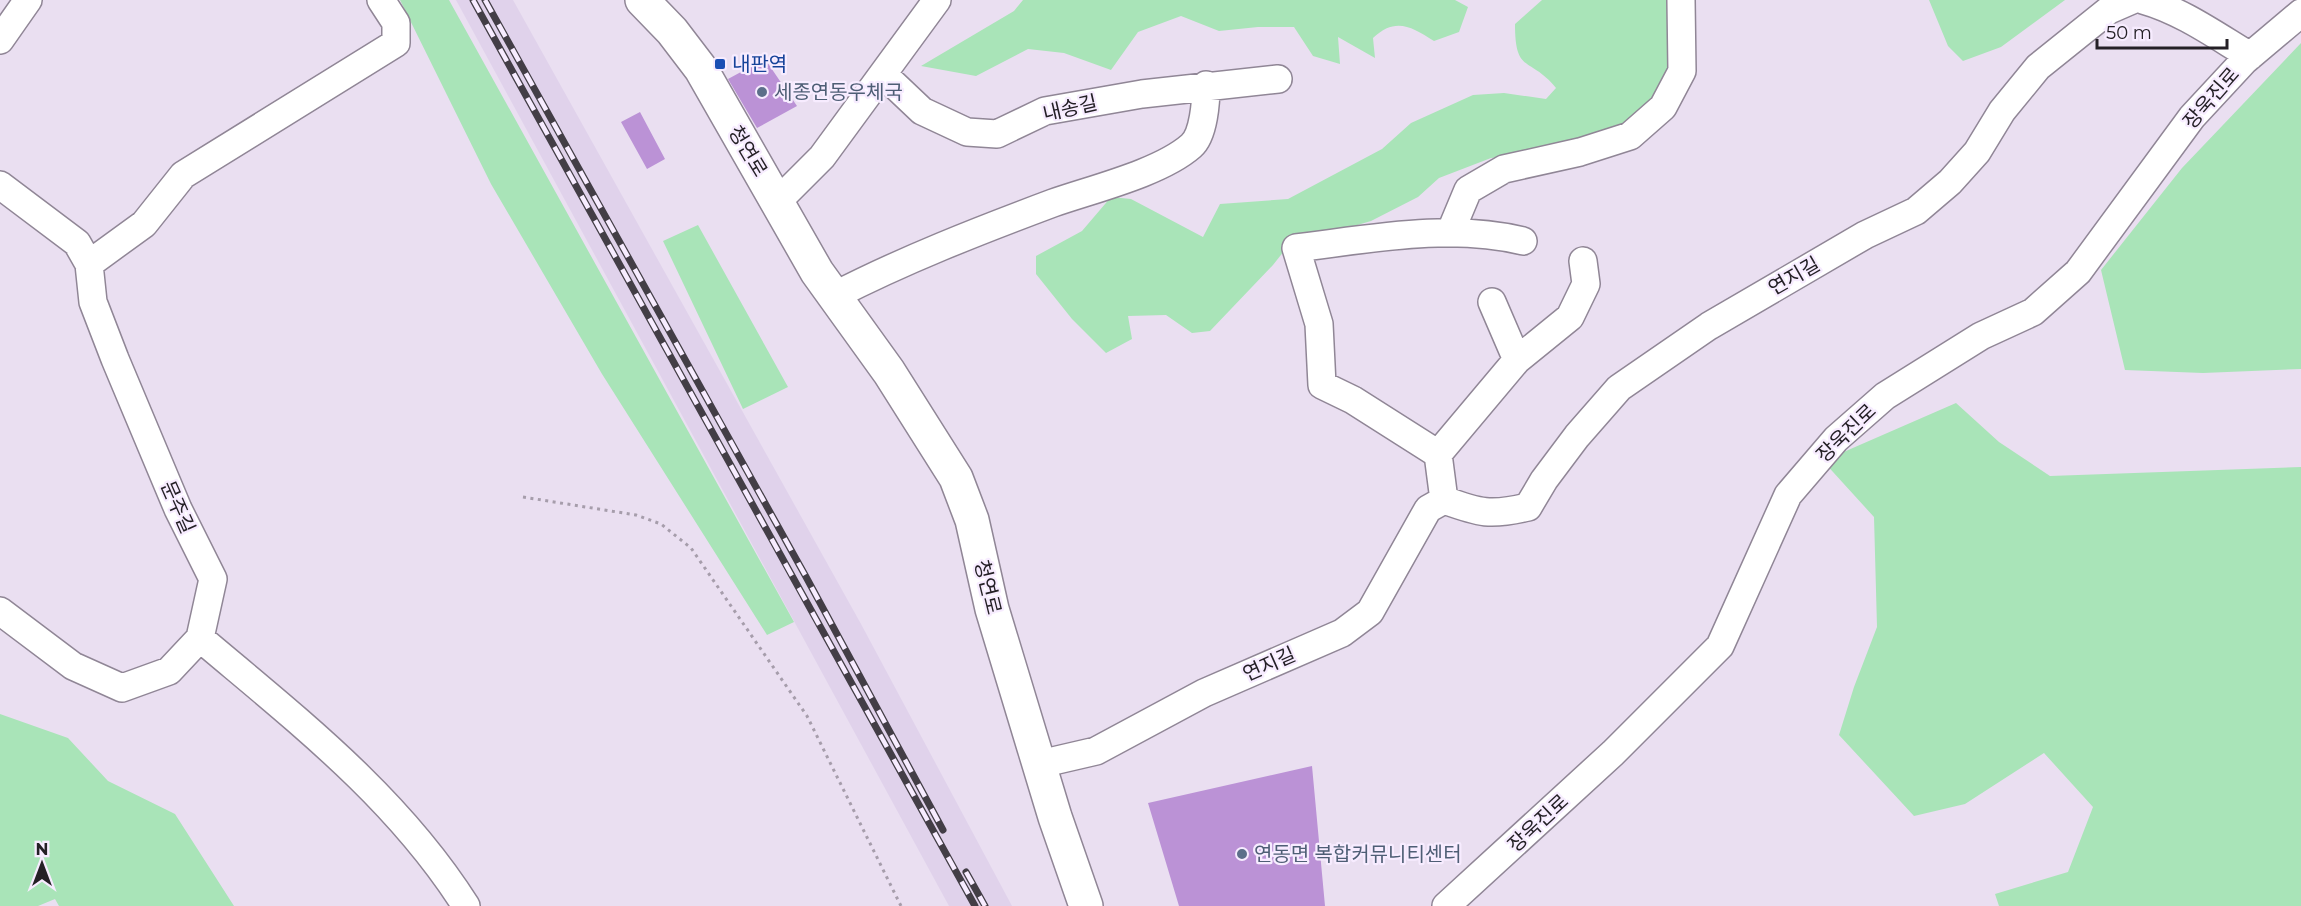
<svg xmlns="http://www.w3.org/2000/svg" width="2301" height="906" font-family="Montserrat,'Noto Sans KR',sans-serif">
<rect width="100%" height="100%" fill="#eadff1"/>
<!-- built -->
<path fill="#e0d2eb" d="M456,0H513L861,624L1012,906H949Z"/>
<!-- green -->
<path fill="#a9e4b8" d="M400,0H449L794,622L767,635L602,374L491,184Z
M1023,0H1455L1468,7L1459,32L1434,41C1411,26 1395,17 1373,38L1375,58L1338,37L1340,64L1313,56L1294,27H1258L1219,31L1181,16L1138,32L1111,70L1064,53L1028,49L976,76L921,66L1014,11Z
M1542,0H1678L1682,20L1665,84L1626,126L1542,153L1491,158L1439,178L1418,197L1371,221L1320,236L1292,241L1273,265L1210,331L1192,333L1166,315L1128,316L1132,339L1106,353L1072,319L1036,274V256L1082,231L1111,197L1131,199L1203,237L1220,204L1288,199L1382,149L1411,123L1473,95L1504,93L1546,99L1556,88C1530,56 1515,75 1515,24Z
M1929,0H2065L2001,47L1963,61L1948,46Z
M2301,43V369L2203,373L2125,370L2101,270L2182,168Z
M698,225L788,387L743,409L663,241Z
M1956,403L1999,442L2050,476L2301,467V906H1999L1995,894L2068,872L2093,807L2044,753L1965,804L1914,816L1839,735L1854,687L1877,627L1874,517L1823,461Z
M0,714L68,738L108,781L175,814L234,906H59L55,899L38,906H0Z"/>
<!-- building -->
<path fill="#bb92d6" d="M765,59L797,106L757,128L728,79Z
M640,112L665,159L647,169L621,122Z
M1312,766L1325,906H1179L1148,803Z"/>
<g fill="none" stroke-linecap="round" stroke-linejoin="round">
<!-- minor casing -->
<g stroke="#908696" stroke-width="30">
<path id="minor" d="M2143,0C2182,11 2215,35 2250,56
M0,40L28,0
M884,75L922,111L967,132L997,134L1045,111L1142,94L1278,79
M0,185L77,243L89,264L93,302L115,359L178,509L213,579L200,638L169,671L122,688L73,666L0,611
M778,201L822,157L937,0
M1450,233L1468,190L1504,169L1580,152L1630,136L1663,107L1682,71L1681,0
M89,264L144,224L183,175L396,43V23L381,0
M834,296C904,260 978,231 1053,203C1093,189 1160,173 1191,146C1204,135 1206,101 1206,85
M1492,302L1517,360
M1438,454L1517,360L1570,317L1586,284L1583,261
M1444,500C1480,513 1490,516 1528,507L1544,480L1577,436L1619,388L1709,326L1865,235L1916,211L1950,182L1977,152L2002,111L2038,67L2109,10L2132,0
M200,638C297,720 397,797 466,906
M1040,764L1096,751L1204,693L1342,633L1370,612L1428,509L1444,500L1438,454L1353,400L1322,385L1319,324L1296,248C1370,239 1449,223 1523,241
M1446,906L1613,753L1720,646L1788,495L1836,439L1885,396L1981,336L2033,312L2078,272L2192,117L2244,61L2301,13"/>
</g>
<!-- major casing -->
<g stroke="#908696" stroke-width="36">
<path id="major" d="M642,0L672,31L701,69L817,272L889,372L956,478L972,520L992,609L1055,817L1086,906"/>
</g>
<!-- path -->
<path stroke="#a69dab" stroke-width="3" stroke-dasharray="3 4.5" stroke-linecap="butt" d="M523,497L636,515L661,524L691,548L807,716L901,906"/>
<!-- minor -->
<use href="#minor" stroke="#fff" stroke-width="27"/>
<!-- major -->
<use href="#major" stroke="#fff" stroke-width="33"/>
<!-- rail casing -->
<g stroke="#433e46" stroke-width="7">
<path id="rail" d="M473,0L975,906
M485,0L805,575L943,830
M966,872L985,906"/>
</g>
<!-- rail -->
<use href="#rail" stroke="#f7ecff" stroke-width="4.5" stroke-dasharray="14" stroke-linecap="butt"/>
</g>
<!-- markers -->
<rect fill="#1a4fb4" stroke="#f7ecff" stroke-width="2" x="714" y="58" width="12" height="12" rx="3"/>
<g fill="#5c6f8a" stroke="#f7ecff" stroke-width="2">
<circle cx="762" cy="92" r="6"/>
<circle cx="1242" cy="854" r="6"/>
</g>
<g text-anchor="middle" stroke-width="4.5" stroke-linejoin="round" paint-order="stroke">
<!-- transit labels -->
<g font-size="20" fill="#164399" stroke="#f7ecff" text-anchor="start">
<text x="732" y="71">내판역</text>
</g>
<!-- service labels -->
<g font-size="20" fill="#4e5e75" stroke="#f7ecff" text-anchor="start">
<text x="774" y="99">세종연동우체국</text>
<text x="1254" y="861">연동면 복합커뮤니티센터</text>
</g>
<!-- street labels -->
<g font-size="20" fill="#242026" stroke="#f7ecff">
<text transform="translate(2211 98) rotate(-49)" y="7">장욱진로</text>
<text transform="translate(1070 108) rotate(-13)" y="7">내송길</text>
<text transform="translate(748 151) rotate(59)" y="7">청연로</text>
<text transform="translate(1794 276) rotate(-30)" y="7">연지길</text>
<text transform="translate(1846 433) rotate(-44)" y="7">장욱진로</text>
<text transform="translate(178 507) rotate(66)" y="7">문주길</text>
<text transform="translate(988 587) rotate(76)" y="7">청연로</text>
<text transform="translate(1269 664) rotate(-24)" y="7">연지길</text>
<text transform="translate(1538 823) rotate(-43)" y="7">장욱진로</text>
</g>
</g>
<!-- north arrow -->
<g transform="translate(42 864)" stroke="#f7ecff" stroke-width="4.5" paint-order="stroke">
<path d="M0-4.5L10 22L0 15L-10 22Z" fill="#242026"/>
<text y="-9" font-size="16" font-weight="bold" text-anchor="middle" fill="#242026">N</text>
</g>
<!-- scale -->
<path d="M2097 39v9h130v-9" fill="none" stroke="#242026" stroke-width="3"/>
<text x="2106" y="39" font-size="18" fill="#242026" stroke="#f7ecff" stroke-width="4.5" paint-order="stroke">50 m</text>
</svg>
